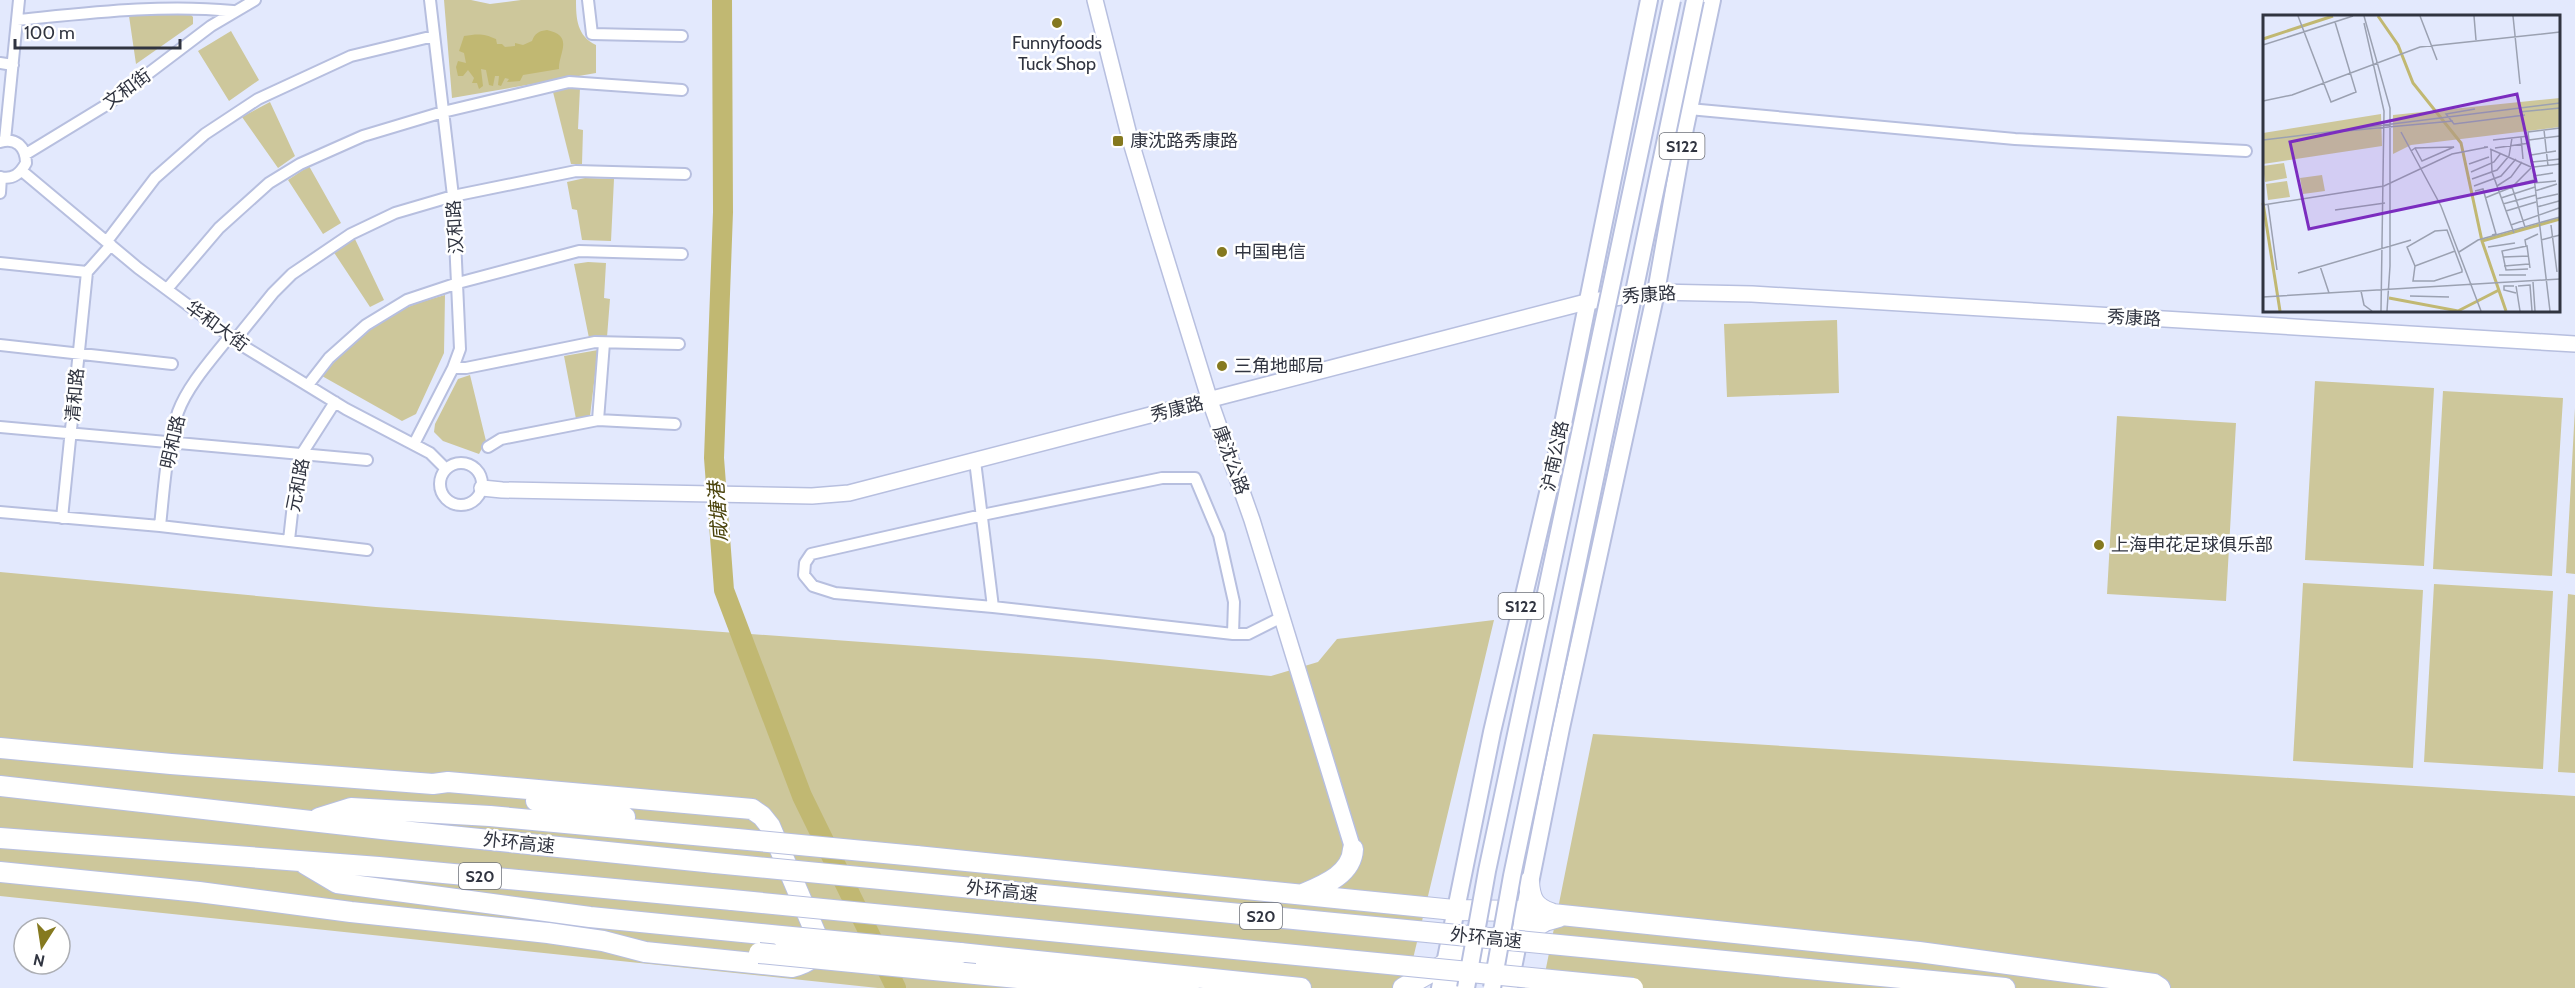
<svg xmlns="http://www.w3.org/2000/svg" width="2575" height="988" font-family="Cabin,'Noto Sans SC',sans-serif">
<rect width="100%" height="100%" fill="#e3e9fd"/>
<!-- green -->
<path fill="#cdc79b" d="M444,0H471L490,4L521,0H576C576,19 577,36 596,45V73L452,98Z
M189,13L193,17V24L136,64L129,16Z
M231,31L259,80L229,101L198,51Z
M569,87L580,88L578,129L583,130L582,164H571L553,92Z
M270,102L295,156L278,168L242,117Z
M309,166L341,223L323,234L288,180Z
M585,178L614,179L611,241L582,240L577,210L572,209L567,182Z
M354,237L384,300L370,307L333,251Z
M588,262L606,263L604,298L610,299L607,337L589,338L574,264Z
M445,295L444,353L416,414L402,421L322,376C361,330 387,310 445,295Z
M1837,320L1839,393L1727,397L1724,324Z
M598,350L590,416L576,419L564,356Z
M470,375L486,441L479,454L443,441L434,432L435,424L458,379Z
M2315,381L2434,388L2424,566L2305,560Z
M2443,391L2563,398L2552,576L2433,569Z
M2575,408V574L2566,573Z
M2117,416L2236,423L2226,601L2107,594Z
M0,572L376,607L1099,659L1271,676L1318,662L1337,639L1494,620L1406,988H878L0,896Z
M2303,583L2423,590L2413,768L2293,761Z
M2434,584L2553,591L2543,769L2424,762Z
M2568,594L2575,595V773L2558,772Z
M1593,734L2575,796V988H1542Z"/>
<!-- water -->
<path fill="#c1b872" d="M547,30C575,36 558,54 559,69L523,75L520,81L507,82L509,79L505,78L501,86L498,85L499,76H495L493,86L489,85L486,70L481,69L483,86L479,89L477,83H472L474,78L468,70L463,76H458L456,67L458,61L466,63L464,53L459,51L464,36C477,34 483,33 496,39L497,44H502L505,47L515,46V43L523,45L532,41C535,33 539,31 547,30Z"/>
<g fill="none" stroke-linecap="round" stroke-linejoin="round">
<!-- river -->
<path stroke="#c1b872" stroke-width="20" d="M722,0L723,212L714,458L724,590L802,796L896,988"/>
<!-- street casing -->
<g stroke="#b7bfdf" stroke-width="14">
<path id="street" d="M588,0L592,34L682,36
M17,20C89,13 161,4 233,11
M0,63L13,65
M1689,109L2015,139L2246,151
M5,140L19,0
M0,142C16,137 26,147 26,163C20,174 13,180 0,177
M26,154L108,104L211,26L255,0
M22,171L138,268L243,346L346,409L430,453L446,469
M0,193L1,177
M107,241L155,178L205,134L258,99L351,56L434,36
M0,263L87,272
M87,272L111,245
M167,289L219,228L269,183L300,164L363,136L443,112L569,82L682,90
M235,340L273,293L292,274L351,234L395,213L453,196L576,171L685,174
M0,345L172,364
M453,368H466L595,342L679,344
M308,385L329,358L366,325L407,300L458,283L579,251L682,254
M598,420L604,343
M0,427L367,460
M414,444L453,368L460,349L453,196L430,0
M488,447L501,439L598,420L675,424
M975,461L993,607
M440 484a21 21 0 1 1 42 0a21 21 0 1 1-42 0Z
M0,512L160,526L367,550
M62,518L87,272
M160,526C164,489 166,449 178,412C188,385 212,359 230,336
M289,540L294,495L303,452L335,402
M1233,634L993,607L835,593L813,586L804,575L805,563L811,554L987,514L1162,478H1195L1219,535L1234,602L1233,634H1248L1282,617"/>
</g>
<!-- secondary casing -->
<g stroke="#b7bfdf" stroke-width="18">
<path id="secondary" d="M1095,0L1130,139L1156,226L1210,401L1252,520L1353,849
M482,488L502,490L812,496L849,493L1586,302L1656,292L1752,294L2575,344"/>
</g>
<!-- primary casing -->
<g stroke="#b7bfdf" stroke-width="20">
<path id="primary" d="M1440,988L1492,732L1555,463L1649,0
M1509,988L1561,728L1656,292L1685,128L1712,0"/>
</g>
<!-- highway casing -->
<g stroke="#b7bfdf" stroke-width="22">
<path id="highway" d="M0,748L171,764L433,784L448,782L752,809L762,816L770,826L818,939C817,957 809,963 792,967L645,952L603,941L548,933L351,912L199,892L0,872
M0,786L382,829L715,863
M536,801L625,817
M319,818L351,808L490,816L737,839
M0,838L379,867L732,900
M916,856L1454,910L1523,911L1919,952L2154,984L2160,988
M305,864L337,883L590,917L781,936
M1529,882C1530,898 1534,908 1551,913
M1303,894C1324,885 1352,874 1353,849
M960,953L1301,988
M1808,969L2005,988
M975,974L1114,987L1175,988L1189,985
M1403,988L1487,940
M1447,988L1474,966L1535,927L1545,921L1559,917"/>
</g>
<!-- street -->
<use href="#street" stroke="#fff" stroke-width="10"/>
<!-- secondary -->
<use href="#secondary" stroke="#fff" stroke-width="15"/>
<!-- primary -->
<use href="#primary" stroke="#fff" stroke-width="16"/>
<!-- highway -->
<use href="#highway" stroke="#fff" stroke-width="20"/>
<!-- primary-bridge casing -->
<g stroke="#b7bfdf" stroke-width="20" stroke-linecap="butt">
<path id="primary-bridge" d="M1466,988L1487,871L1672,0
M1492,988L1512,876L1695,0"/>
</g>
<!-- highway-bridge casing -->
<g stroke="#b7bfdf" stroke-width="22" stroke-linecap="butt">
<path id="highway-bridge" d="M737,839L916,856
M715,863L1808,969
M732,900L1633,988
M781,936L960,953
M759,953L975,974"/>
</g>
<!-- primary-bridge -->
<use href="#primary-bridge" stroke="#fff" stroke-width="16"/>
<!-- highway-bridge -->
<use href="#highway-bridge" stroke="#fff" stroke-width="20"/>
</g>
<!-- markers -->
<g fill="#85791f" stroke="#fff" stroke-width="2">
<circle cx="1057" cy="23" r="6"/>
<rect x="1112" y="135" width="12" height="12" rx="3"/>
<circle cx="1222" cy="252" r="6"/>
<circle cx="1222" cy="366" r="6"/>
<circle cx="2099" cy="545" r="6"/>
</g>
<g text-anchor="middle" stroke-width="5" stroke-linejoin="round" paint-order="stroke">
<!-- shield labels -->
<g fill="#fff" stroke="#6e7179" stroke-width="1.5">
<rect x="1659.5" y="133" width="45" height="26" rx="4.5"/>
<rect x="1498.5" y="593" width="45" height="26" rx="4.5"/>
<rect x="459" y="863" width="42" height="26" rx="4.5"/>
<rect x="1240" y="903" width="42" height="26" rx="4.5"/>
</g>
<g font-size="16" font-weight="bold" fill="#303440">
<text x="1682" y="152">S122</text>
<text x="1521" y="612">S122</text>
<text x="480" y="882">S20</text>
<text x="1261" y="922">S20</text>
</g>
<!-- poi labels -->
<g font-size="18" fill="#303440" stroke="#fff" text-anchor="start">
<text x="1057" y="49" text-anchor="middle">Funnyfoods<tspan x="1057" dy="21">Tuck Shop</tspan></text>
<text x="1130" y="147">康沈路秀康路</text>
<text x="1234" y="258">中国电信</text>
<text x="1234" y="372">三角地邮局</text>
<text x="2111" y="551">上海申花足球俱乐部</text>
</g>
<!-- street labels -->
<g font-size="18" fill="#303440" stroke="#fff">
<text transform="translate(127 89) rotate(-36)" y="6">文和街</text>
<text transform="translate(455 227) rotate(-93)" y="6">汉和路</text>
<text transform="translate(1649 295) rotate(-4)" y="6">秀康路</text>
<text transform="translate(2134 318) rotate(3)" y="6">秀康路</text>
<text transform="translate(217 326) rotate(36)" y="6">华和大街</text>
<text transform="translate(75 395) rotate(-85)" y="6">清和路</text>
<text transform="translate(1177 409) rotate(-14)" y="6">秀康路</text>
<text transform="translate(173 442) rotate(-77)" y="6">明和路</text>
<text transform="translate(1555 456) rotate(-78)" y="6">沪南公路</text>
<text transform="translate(1231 460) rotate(70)" y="6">康沈公路</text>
<text transform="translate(298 485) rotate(-79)" y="6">元和路</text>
<text transform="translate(519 843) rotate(6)" y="6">外环高速</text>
<text transform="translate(1002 891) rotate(6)" y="6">外环高速</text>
<text transform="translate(1486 938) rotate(6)" y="6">外环高速</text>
</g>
<!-- water labels -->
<g font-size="20" font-style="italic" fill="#4a430b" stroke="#fff">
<text transform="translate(718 512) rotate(-94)" y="7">咸塘港</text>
</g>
</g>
<!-- overview -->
<g transform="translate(2263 15)">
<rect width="297" height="297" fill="#e3e9fd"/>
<path d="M297,83V112L148,130L130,139V100ZM118,99L119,131L0,149V118ZM21,148L24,163L2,167L0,151ZM59,160L62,176L40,179L37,163ZM24,166L27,182L5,185L3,169Z" fill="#cdc79b"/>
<path fill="none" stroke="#c1b872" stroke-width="3" d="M115,1L135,30L150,68L198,128L219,226L243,296M0,24L70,1M0,188L17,296M219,226L297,204M126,283L195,296L236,275"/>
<path fill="none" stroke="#9ba1b1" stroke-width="1.5" d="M35,1L68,87L93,77L72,7M101,1L127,93V251L124,296M157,1L174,45M211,1L213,25M250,1L257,69M101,8L121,96L118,296M0,30L90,1M0,86L29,80L157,32L297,17M212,94L183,99L191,109L262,100M256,97L297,93M281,115L285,151M138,117L178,191L218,296M61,118L190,106M258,122L260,144M0,125L297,88M230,125L266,121M266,125L297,121M232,133L267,128M227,134L268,152M228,135L229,157L251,218M148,136L152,133L159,146L191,132L152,133M268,140L293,136M246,141L249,123M269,147L297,144M206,149L226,142M269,151L265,117L297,113M271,152L297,149M270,154L287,296M208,157L231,147L238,138M270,161L290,158M209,164L234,155L246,141M271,168L293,166M252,170L271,165M211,171L238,161L253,144M234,171L248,162L259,147M249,172L262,212M212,176L220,174L233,219L229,220M272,176L294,169M222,183L249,172L268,153M238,183L272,172M273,184L295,179M5,189L14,255M240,189L273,180M0,190L121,171L189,139L225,132H221M274,192L296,186M72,195L122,188M243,196L273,187M248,210L296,193M288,210L294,257M278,225L297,220M263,231L262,225L275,219M225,232L252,228M196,237L215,225L297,202M240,242L266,241M57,251L66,278M152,251L150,266H171L199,257V255L184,215L172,216L144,232L152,251L192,236M241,251L266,249M265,254L243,255L239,236L264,231L267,253M35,258L148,225M236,260H263M270,267L272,296M251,271H241V275L253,278M253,271L257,296M255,271L267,270L269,296M98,276L101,290L109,296M147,281L186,282M0,282L297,264"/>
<path fill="#7b2cbf" fill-opacity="0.15" stroke="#7b2cbf" stroke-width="3" d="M254,79L273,166L46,214L27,127Z"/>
<rect width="297" height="297" fill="none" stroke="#303440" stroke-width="3"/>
</g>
<!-- north arrow -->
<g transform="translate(42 946) rotate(192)"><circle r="28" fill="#ffffff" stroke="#acaeb3" stroke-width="1.5"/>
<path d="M0-4.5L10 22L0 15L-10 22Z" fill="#85791f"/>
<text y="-9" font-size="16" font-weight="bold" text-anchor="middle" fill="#303440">N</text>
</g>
<!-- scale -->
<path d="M15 39v9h165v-9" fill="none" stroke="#303440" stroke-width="3"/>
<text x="24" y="39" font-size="18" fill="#303440" stroke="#ffffff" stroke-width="4.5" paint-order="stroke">100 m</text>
</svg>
